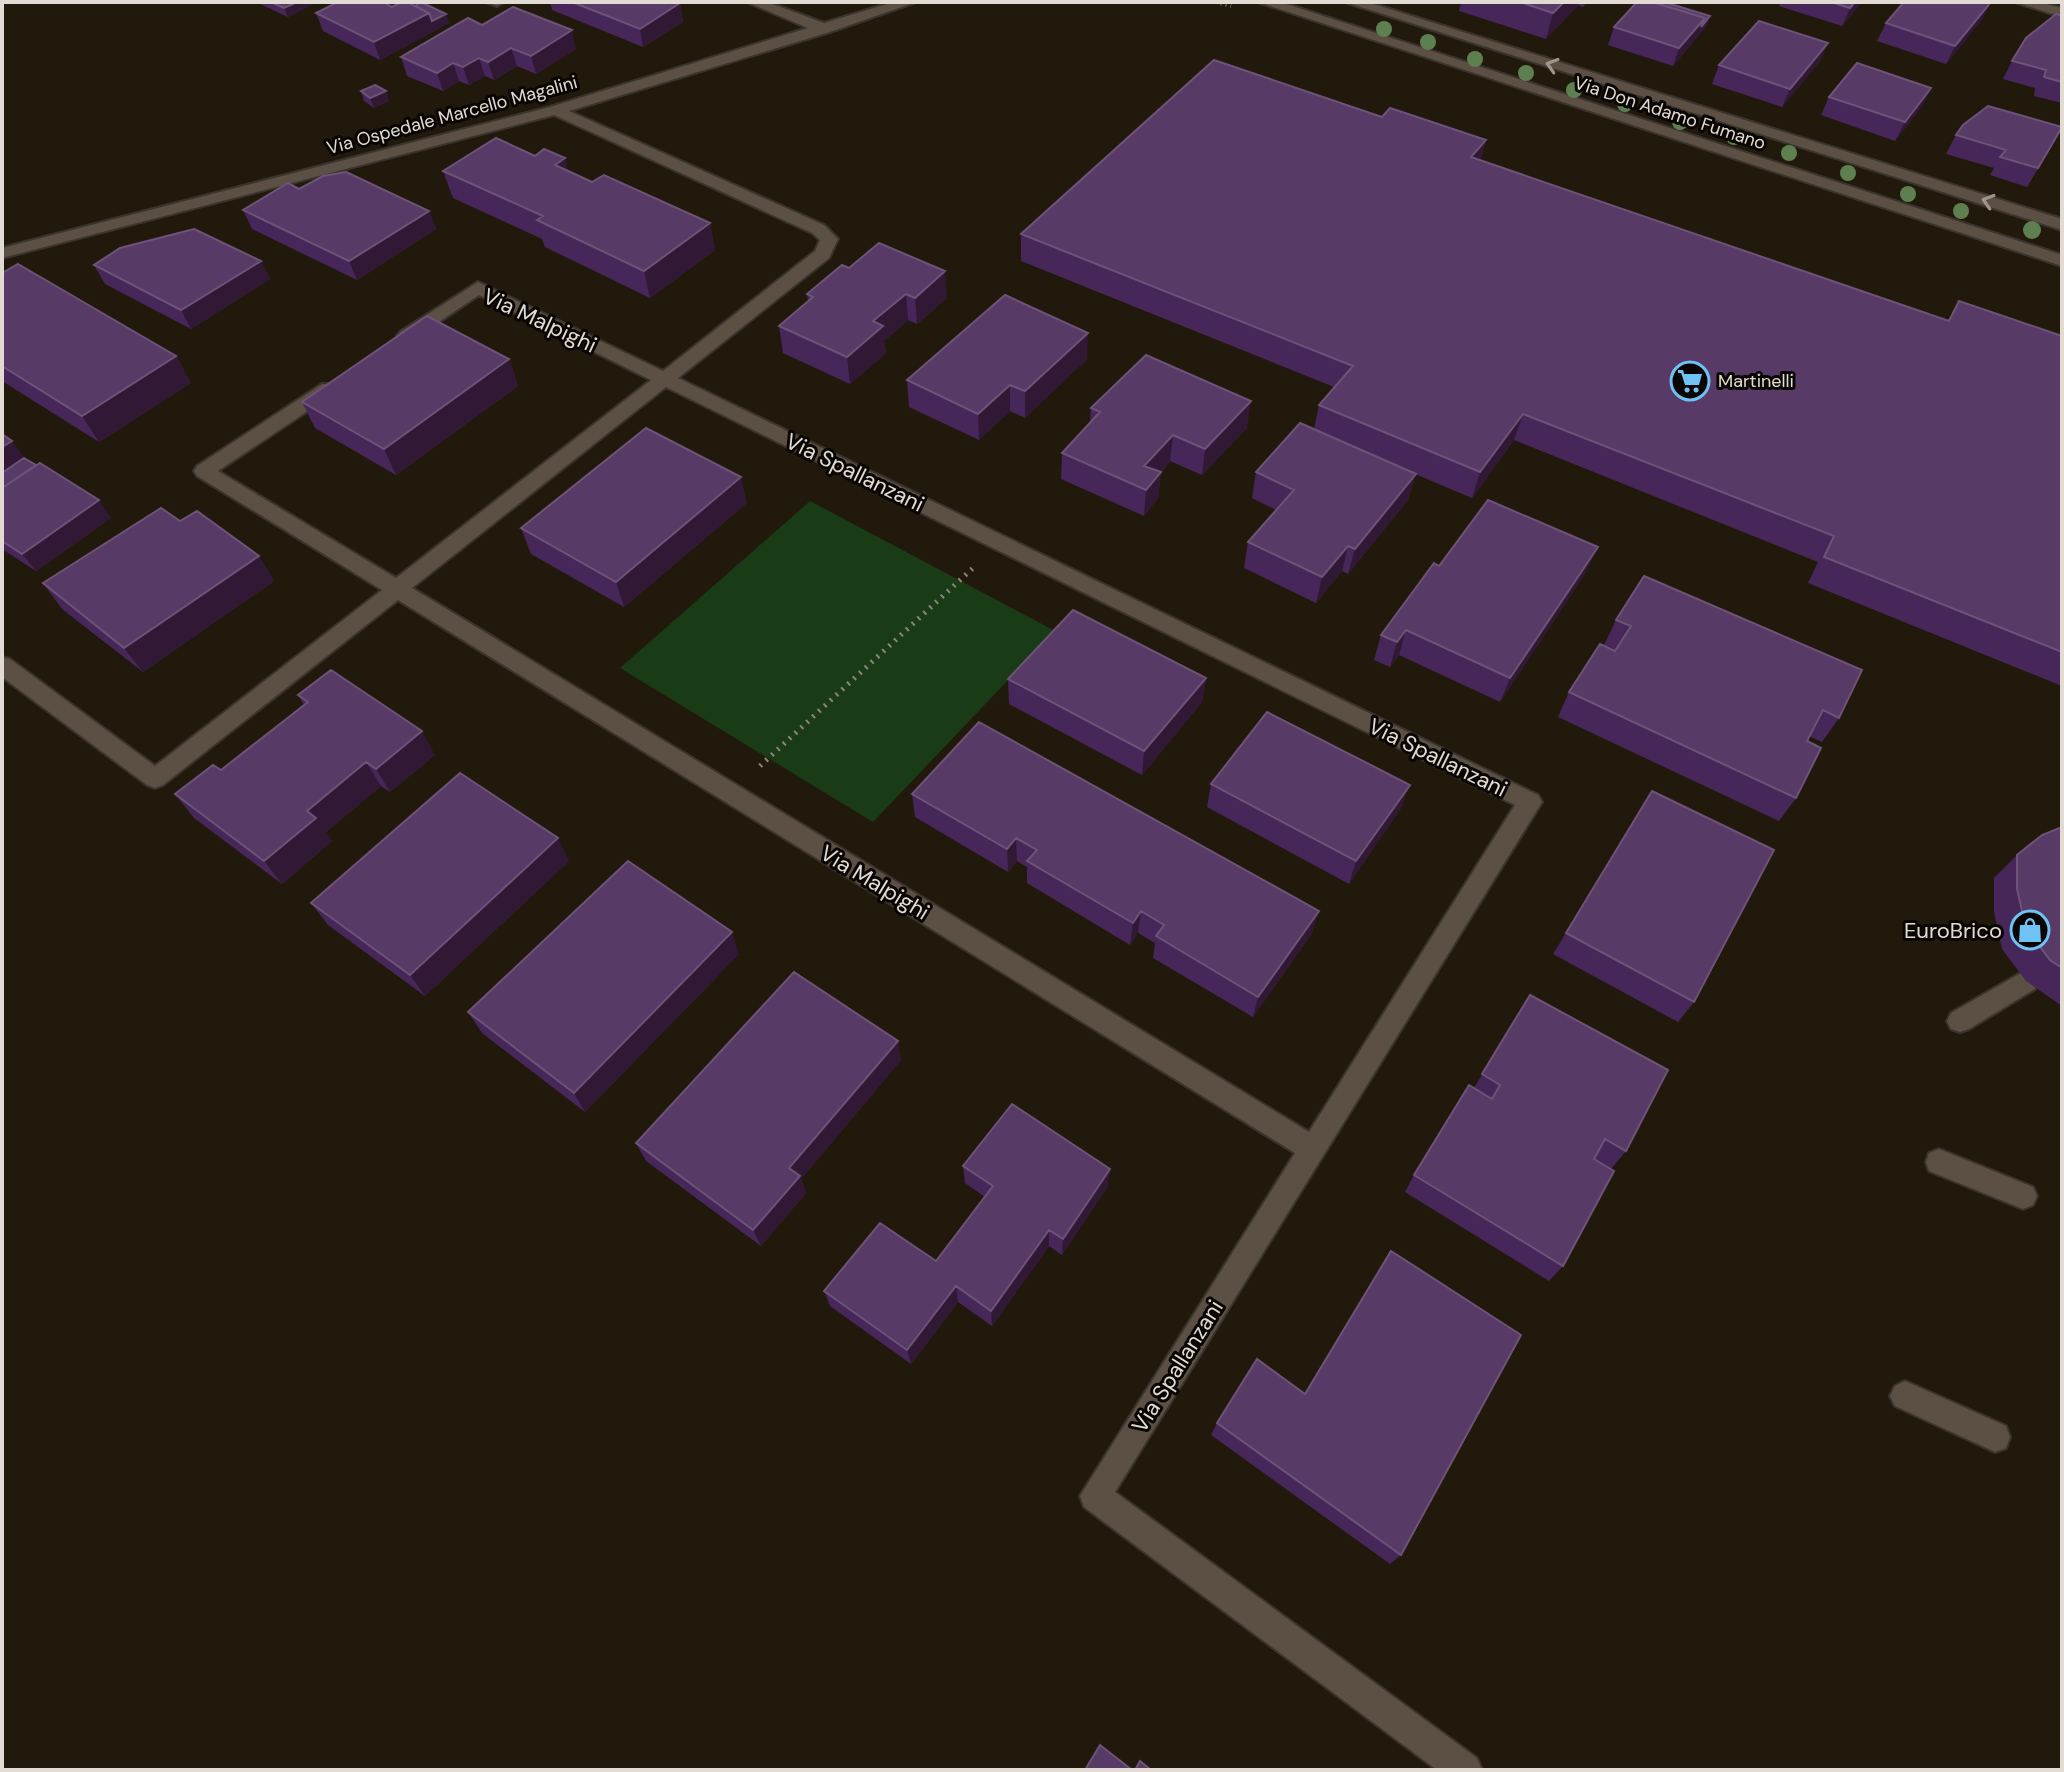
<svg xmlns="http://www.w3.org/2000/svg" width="2064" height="1772" font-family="'DM Sans',sans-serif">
<rect width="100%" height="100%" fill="#22190d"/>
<!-- green -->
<path fill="#193b16" d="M810,501L1055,631L873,822L620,668Z"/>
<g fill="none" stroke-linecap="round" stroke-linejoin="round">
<!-- minor casing -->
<g stroke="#3b342e" stroke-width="4">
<path id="minor" d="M486,2H504L497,6Z
M747,2H767L824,23L894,2H916L830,32L569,111L824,225L838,239L829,258L678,378L1538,795L1542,802L1115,1492L1477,1758L1482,1770H1437L1084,1507L1080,1496L1295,1153L398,600L163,785L155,788L147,785L2,677V657L10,659L155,766L382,590L197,476L194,471L197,466L322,384H336L338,388L336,392L218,471L396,578L651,380L479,295L412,340H400L397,336L400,332L478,282L663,371L815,251L820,240L812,233L554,115L2,258V248L550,107L808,28ZM666,387L1515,805L1309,1132L412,588Z
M1258,2H1280L2062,255V266Z
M1345,2H1367L2062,219V230Z
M2015,2H2039L2062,8V17Z
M2026,970L2035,973L2038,981L2035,989L1969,1029L1960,1032L1951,1029L1947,1021L1951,1013Z
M1939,1149L2033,1187L2037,1196L2033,1205L2023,1209L1929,1171L1926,1162L1929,1153Z
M1905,1381L2006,1426L2010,1437L2006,1448L1995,1452L1895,1406L1890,1396L1895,1386Z"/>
</g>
<!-- path-far1 -->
<path stroke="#8b847a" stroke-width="4" stroke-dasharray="1 4" stroke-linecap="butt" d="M1216,2L1231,6"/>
<!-- path -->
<path stroke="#8b847a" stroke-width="5" stroke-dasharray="2 6" stroke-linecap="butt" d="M760,766L973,568"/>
<!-- minor -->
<use href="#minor" fill="#5b5043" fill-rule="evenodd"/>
</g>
<!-- trees -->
<g fill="#5e8050">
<circle cx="1384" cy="29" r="8"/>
<circle cx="1428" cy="42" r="8"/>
<circle cx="1475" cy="59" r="8"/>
<circle cx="1526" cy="73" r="8"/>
<circle cx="1574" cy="90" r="8"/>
<circle cx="1625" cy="104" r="8"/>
<circle cx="1680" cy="122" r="8"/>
<circle cx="1734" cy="137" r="8"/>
<circle cx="1789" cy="153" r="8"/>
<circle cx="1848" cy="173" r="8"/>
<circle cx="1908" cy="194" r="8"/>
<circle cx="1961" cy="211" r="8"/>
<circle cx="2032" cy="230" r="9"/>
</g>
<!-- wall -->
<path fill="#472759" d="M256,2H317L288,17Z
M338,2H413L414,5L449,23L380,60L323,31L316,13Z
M550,2H676L680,3L683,22L643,47L552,10Z
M1461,2H1587L1583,7L1578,5L1546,39L1459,11Z
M1781,2H1862L1842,26L1779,6Z
M1710,16L1707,25L1673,66L1608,45L1614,27Z
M2062,16V103L2034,96L2035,88L2003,79L2012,61Z
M1983,18L1946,64L1877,41L1886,23Z
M482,25L576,49L536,74L517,66L494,80L485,76L469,85L459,81L443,91L407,76L401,57Z
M1828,43L1820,61L1782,107L1712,84L1719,65Z
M1931,88L1922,106L1895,141L1821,115L1829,97Z
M361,91L389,101L374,108L364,101Z
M1382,117L1486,140L1480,160L1948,321L1959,301L2062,336V686L1808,583L1818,562L1514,440L1472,498L1415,474L1408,500L1348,574L1342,571L1316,603L1244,568L1248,542L1276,510L1252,498L1256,472L1314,429L1319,405L1334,387L1021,261V234Z
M2062,129L2027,187L1990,175L1994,168L1946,154L1956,135Z
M535,156L565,158L568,171L592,182L710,223L715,250L650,298L545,247L542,239L453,198L443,171Z
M299,189L429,211L436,229L357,280L252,229L243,210Z
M261,261L270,279L191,329L105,284L94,265Z
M849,268L947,298L917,324L908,320L884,341L886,353L850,384L783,353L779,326L808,301L807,294Z
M2,273L176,356L191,383L99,442L2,381Z
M509,359L518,386L396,475L315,428L302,402Z
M1087,359L1025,418L1010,411L979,440L909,407L907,380Z
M1091,408L1247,428L1202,475L1170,461L1161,472L1158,498L1144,516L1061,479L1062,453L1090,423Z
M2,431L24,458L111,518L36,571L2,549Z
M747,503L624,607L531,554L521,528Z
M180,521L259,556L274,581L143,672L62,609L43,583Z
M1439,566L1586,572L1500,702L1399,655L1390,667L1374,660L1381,635Z
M1616,620L1839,718L1822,742L1809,736L1807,741L1796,798L1779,821L1558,717L1569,692L1616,650L1604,645Z
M1206,678L1202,702L1142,775L1009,704L1008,679Z
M298,695L435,755L390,792L381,786L326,832L332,841L282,884L194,818L175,794L221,770L304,705Z
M1211,784L1401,808L1349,884L1207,807Z
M912,794L1312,933L1253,1017L1153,958L1155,943L1138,933L1130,945L1027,883V867L1017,861L1008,872L915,817Z
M2062,827V1006L2026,981L2002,949L1994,912V878L2017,855Z
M569,861L425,996L328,925L311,903Z
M1566,933L1694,1002L1678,1022L1553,954Z
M739,954L585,1112L482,1033L468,1012Z
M1530,995L1626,1151L1611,1169L1563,1266L1549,1281L1405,1192L1414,1175L1474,1088Z
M901,1060L801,1179L806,1193L761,1246L646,1161L636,1143Z
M963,1166L1108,1186L1062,1255L1049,1246L992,1326L958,1302L911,1364L830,1306L824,1291L936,1261L985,1197L965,1183Z
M1217,1423L1401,1555L1390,1564L1211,1435Z"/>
<!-- shaded-wall -->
<path fill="#311935" d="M292,2H317L288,17L284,8L293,4Z
M383,2H413L414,7L389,20Z
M1564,2H1579L1578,5L1546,39L1553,13Z
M1855,2H1862L1842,26L1850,8Z
M1991,2L1983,18L1946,64L1955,46Z
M680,3L683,22L643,47L640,29Z
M429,13L446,14L449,23L380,60L374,42Z
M1710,16L1707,25L1673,66L1679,48L1705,18Z
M572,30L576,49L536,74L531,56Z
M1828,43L1820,61L1782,107L1790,89Z
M511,48L517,66L494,80L488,62Z
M479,58L485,76L469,85L463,67Z
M453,63L459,81L443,91L437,73Z
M1931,88L1922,106L1895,141L1905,122Z
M386,91L389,101L374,108L370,98Z
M1486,140L1478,167L1471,157Z
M565,158L572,185L555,165Z
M429,211L436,229L357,280L349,261Z
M710,223L715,250L650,298L644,271Z
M261,261L270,279L191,329L181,310Z
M945,271L947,298L917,324L915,298Z
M906,294L908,320L884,341L886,353L850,384L847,357L873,321Z
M1088,333L1087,359L1025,418V391Z
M176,356L191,383L99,442L82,416Z
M509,359L518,386L396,475L384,449Z
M1010,385V411L979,440L978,414Z
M1251,401L1247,428L1202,475L1205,449Z
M1523,414L1514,440L1472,498L1480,472Z
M2,431L10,442L12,441L31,467L2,486Z
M1173,435L1170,461L1144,489V466Z
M1161,472L1158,498L1144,516L1146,490Z
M1416,474L1408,500L1348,574L1355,549Z
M741,477L747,503L624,607L616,582Z
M99,500L111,518L36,571L22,554Z
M1348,546L1342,571L1316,603L1322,577Z
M1598,547L1586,572L1500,702L1510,678Z
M259,556L274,581L143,672L124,648Z
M1406,630L1399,655L1390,667L1397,642Z
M1206,678L1202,702L1142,775L1144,751Z
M422,731L435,755L390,792L376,769Z
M366,762L381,786L326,832L332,841L282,884L264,861L307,811Z
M1410,785L1401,808L1349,884L1356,861Z
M558,838L569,861L425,996L410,975Z
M1016,838L1017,861L1008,872L1007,849Z
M1141,911L1138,933L1130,945L1133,923Z
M1319,911L1312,933L1253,1017L1258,997Z
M732,932L739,954L585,1112L574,1093Z
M898,1041L901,1060L801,1179L806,1193L761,1246L753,1230L789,1168Z
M1110,1169L1108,1186L1062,1255L1063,1239Z
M1049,1230V1246L992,1326L991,1311Z
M956,1286L958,1302L911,1364L907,1350Z"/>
<!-- building -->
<path fill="#573a66" stroke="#6d5377" stroke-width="2" d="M271,2H289L293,4L284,8Z
M338,2H383L392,7L402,2H407L429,13L374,42L316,13Z
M421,2L446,14L432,21L429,13L415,6Z
M572,2H676L680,3L640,29Z
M1520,2H1564L1553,13Z
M1637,2H1652L1705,18L1679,48L1614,27Z
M1652,2H1664L1710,16L1701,27L1705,18Z
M1831,2H1855L1850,8Z
M1904,2H1991L1955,46L1886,23Z
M513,7L572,30L531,56L511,48L488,62L479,58L463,67L453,63L437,73L401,57L468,18L482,25Z
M2056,14L2062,16V82L2044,77L2046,70L2012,61L2026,38Z
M1759,21L1828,43L1790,89L1719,65Z
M1214,60L1382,117L1390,108L1486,140L1471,157L1949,321L1959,301L2062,336V652L1824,557L1834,536L1523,414L1480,472L1319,405L1353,366L1021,234Z
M1857,63L1931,88L1905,122L1829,97Z
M375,85L386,91L370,98L361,91Z
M1988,106L2062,127L2038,168L2000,157L2006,150L1956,135L1963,125Z
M496,138L535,156L544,149L565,158L555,165L592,182L604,175L710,223L644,271L537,220L543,216L443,171Z
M346,172L429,211L349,261L243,210L288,183L299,189L323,176Z
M194,229L261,261L181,310L94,265L120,248Z
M879,243L945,271L915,298L906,294L873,321L883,326L847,357L779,326L813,297L807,294L842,265L849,268Z
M18,264L176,356L82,416L2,366V273Z
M1005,295L1088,333L1025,391L1010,385L978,414L907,380Z
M427,316L509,359L384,449L302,402Z
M1146,355L1251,401L1205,449L1173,435L1144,466L1161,472L1146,490L1062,453L1100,412L1091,408Z
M1300,423L1416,474L1355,549L1348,546L1322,577L1248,542L1294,490L1256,472Z
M646,428L741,477L616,582L521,528Z
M2,434L12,441L2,447Z
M24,458L36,465L2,488V473Z
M40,463L99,500L22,554L2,541V488Z
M1488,500L1598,547L1510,678L1406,630L1397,642L1381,635L1434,563L1439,566Z
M161,508L180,521L197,511L259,556L124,648L43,583Z
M1644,576L1862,670L1839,718L1823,710L1807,741L1821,748L1796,798L1569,692L1600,644L1615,651L1631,626L1616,620Z
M1073,610L1206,678L1144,751L1008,679Z
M331,670L422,731L376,769L366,762L307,811L316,818L264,861L175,794L213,765L221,770L308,702L298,695Z
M1267,712L1410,785L1356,861L1211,784Z
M979,722L1319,911L1258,997L1156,936L1164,925L1141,911L1133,923L1027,861L1037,850L1016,838L1007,849L912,794Z
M460,773L558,838L410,975L311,903Z
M1652,791L1774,850L1694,1002L1566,933Z
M2062,827V968L2050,960L2026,928L2017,889V855L2042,835Z
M628,861L732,932L574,1093L468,1012Z
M794,972L898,1041L789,1168L800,1176L753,1230L636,1143Z
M1530,995L1668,1070L1626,1151L1605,1139L1594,1159L1614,1171L1563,1266L1414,1175L1469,1085L1492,1099L1500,1085L1482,1074Z
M1012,1104L1110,1169L1063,1239L1049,1230L991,1311L956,1286L907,1350L824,1291L880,1223L936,1261L993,1186L963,1166Z
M1391,1251L1521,1335L1401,1555L1217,1423L1257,1359L1305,1394Z
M1100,1745L1132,1770H1085Z
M1140,1761L1151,1770H1135Z"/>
<!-- one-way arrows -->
<defs><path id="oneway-chevron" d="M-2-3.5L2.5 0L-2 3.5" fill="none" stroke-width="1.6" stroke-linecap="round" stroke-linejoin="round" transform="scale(2)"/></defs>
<g stroke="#9e968b">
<use href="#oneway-chevron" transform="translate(1552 65) rotate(-163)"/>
<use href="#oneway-chevron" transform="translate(1988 201) rotate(-163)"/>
</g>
<!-- icons -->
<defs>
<g id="supermarket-ring" transform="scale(2)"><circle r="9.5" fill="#090503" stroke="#6fc2f4" stroke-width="1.5"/><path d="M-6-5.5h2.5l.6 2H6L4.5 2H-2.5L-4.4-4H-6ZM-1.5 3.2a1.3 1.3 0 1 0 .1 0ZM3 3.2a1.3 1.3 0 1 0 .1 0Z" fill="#6fc2f4"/></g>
<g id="shop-ring" transform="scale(2)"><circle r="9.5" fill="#090503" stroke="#6fc2f4" stroke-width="1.5"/><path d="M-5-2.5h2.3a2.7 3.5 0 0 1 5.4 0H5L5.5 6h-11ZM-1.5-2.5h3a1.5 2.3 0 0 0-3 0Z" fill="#6fc2f4"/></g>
</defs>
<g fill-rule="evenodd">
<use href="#supermarket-ring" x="1690" y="381"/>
<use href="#shop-ring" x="2030" y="930"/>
</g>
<g text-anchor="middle" stroke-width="6" stroke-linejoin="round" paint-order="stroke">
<!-- far-street labels -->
<g font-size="18" fill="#e1dbd3" stroke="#090503">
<text transform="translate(1670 113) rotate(18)" y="6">Via Don Adamo Fumano</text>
<text transform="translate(452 115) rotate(-15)" y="6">Via Ospedale Marcello Magalini</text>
</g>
<!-- far-poi labels -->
<g font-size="18" fill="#e1dbd3" stroke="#090503" text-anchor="start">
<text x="1718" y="387">Martinelli</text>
</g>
<!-- street labels -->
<g font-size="22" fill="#e1dbd3" stroke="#090503">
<text transform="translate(540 320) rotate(25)" y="8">Via Malpighi</text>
<text transform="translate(855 472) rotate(26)" y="8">Via Spallanzani</text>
<text transform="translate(1438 757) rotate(26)" y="8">Via Spallanzani</text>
<text transform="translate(875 882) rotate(31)" y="8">Via Malpighi</text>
<text transform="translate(1177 1366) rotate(-58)" y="8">Via Spallanzani</text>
</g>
<!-- poi labels -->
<g font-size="22" fill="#e1dbd3" stroke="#090503" text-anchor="end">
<text x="2002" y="938">EuroBrico</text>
</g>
</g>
<!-- border -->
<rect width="2064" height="1772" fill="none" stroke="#e1dbd3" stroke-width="8"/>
</svg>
